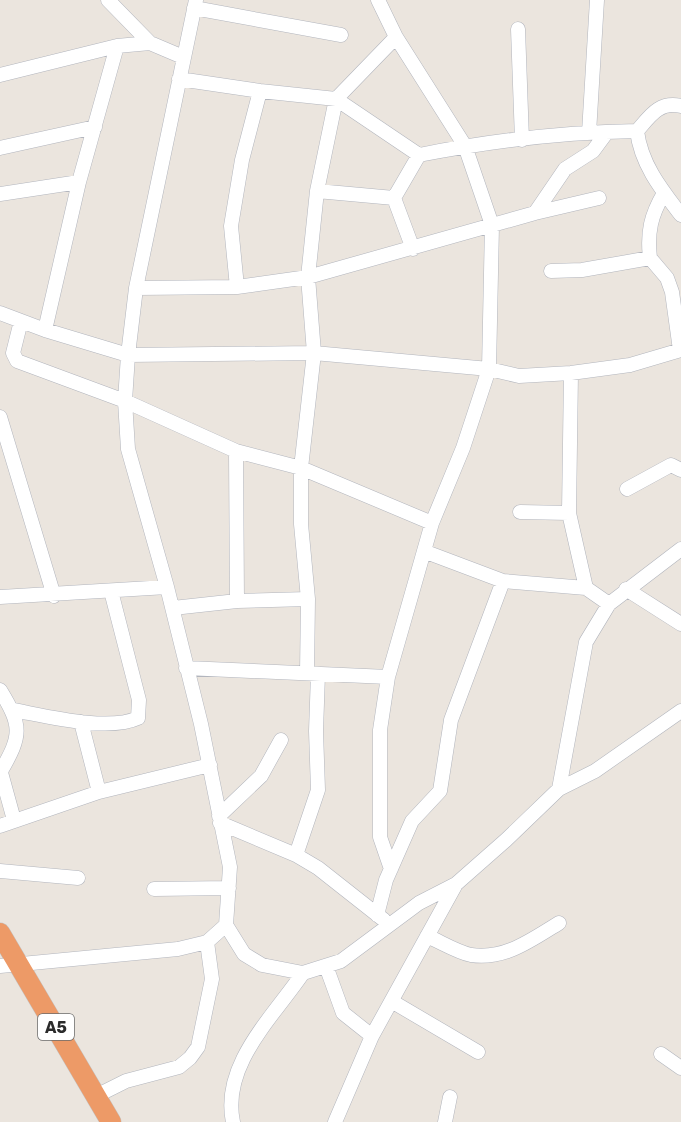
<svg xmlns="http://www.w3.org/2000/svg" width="681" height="1122" font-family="Rubik,sans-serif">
<rect width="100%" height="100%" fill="#ebe5de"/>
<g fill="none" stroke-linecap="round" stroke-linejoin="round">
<!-- minor casing -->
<g stroke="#b2b5bd" stroke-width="15">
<path id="minor" d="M108,0L150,43L183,57
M378,0L396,37L465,146L492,225L489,369L463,448L432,523L388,677L380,730V837L391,869
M194,8L341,35
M518,29L522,140
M0,75L117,46L150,43
M179,79L260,91L336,99L419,155C490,141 565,132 637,131C641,164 661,189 681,215
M637,131C650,116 659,101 681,106
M589,133L597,0
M0,148L95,127
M317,191L394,198
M0,194L79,182
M394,198L413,249
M394,198L419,155
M535,213L599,198
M650,258C647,232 651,215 664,193
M551,271L582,270L650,258L667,278L672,292L680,350
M237,287L231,226L242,160L260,91
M136,288L237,287L308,277L535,213L565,169L593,151L607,132
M0,313L45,330L128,355L314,353L489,369L519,376L571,373L630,365L681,350
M21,321L13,353L17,361L125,401L236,451L301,468L432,523
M45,330L79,182L117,46
M571,373L569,513L586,588
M0,417L54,596
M236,451L237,601
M627,489L671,465L681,470
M520,512L569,513
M426,552L503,581L586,588L609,604
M626,589L681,624
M0,597L167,587
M173,608L237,601L308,599
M186,668L388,677
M307,673L308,599L301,524V468L314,353L308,277L317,191L336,99L396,37
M0,690C22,726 22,735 1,771
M13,710C46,716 108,732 138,718L139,700L111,591
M81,722L99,792
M0,769L14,820
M559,789L586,642L609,604L681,549
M219,816L261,776L281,740
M220,823L296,855L318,868L384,920
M0,826L99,792L210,765
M296,855L318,790L316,731L318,674
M0,871L78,878
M154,889L229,888
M377,915L386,880L412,821L440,791L451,720L503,581
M226,925L244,954L262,965L303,973L341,961L419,903L456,884L506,840L559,789L595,771L681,711
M427,936C441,942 457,952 471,955C505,960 531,940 559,923
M0,966L178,949L207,942L226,925L230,867L201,724L167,587L128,449L125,401L128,355L136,288L196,0
M326,966L343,1013L372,1036
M393,1002L478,1052
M661,1054L681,1068
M96,1096L126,1081L179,1067L190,1058L198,1047L212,979L207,942
M233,1122C221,1065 273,1017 303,973
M335,1122L372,1036L456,884
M445,1122L450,1097"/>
</g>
<!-- highway casing -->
<g stroke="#c4c4c4" stroke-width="21">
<path id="highway" d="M0,933L111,1122"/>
</g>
<!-- minor -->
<use href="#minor" stroke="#fff" stroke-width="14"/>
<!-- highway -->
<use href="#highway" stroke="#ed9a67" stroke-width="20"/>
</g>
<g text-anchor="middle" stroke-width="6" stroke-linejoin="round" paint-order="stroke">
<!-- shield labels -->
<rect fill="#fff" stroke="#6b6b6b" stroke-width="1.5" x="38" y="1014" width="36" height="26" rx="4.5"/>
<g font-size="16" font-weight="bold" fill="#2b2b2b">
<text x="56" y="1033">A5</text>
</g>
</g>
</svg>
